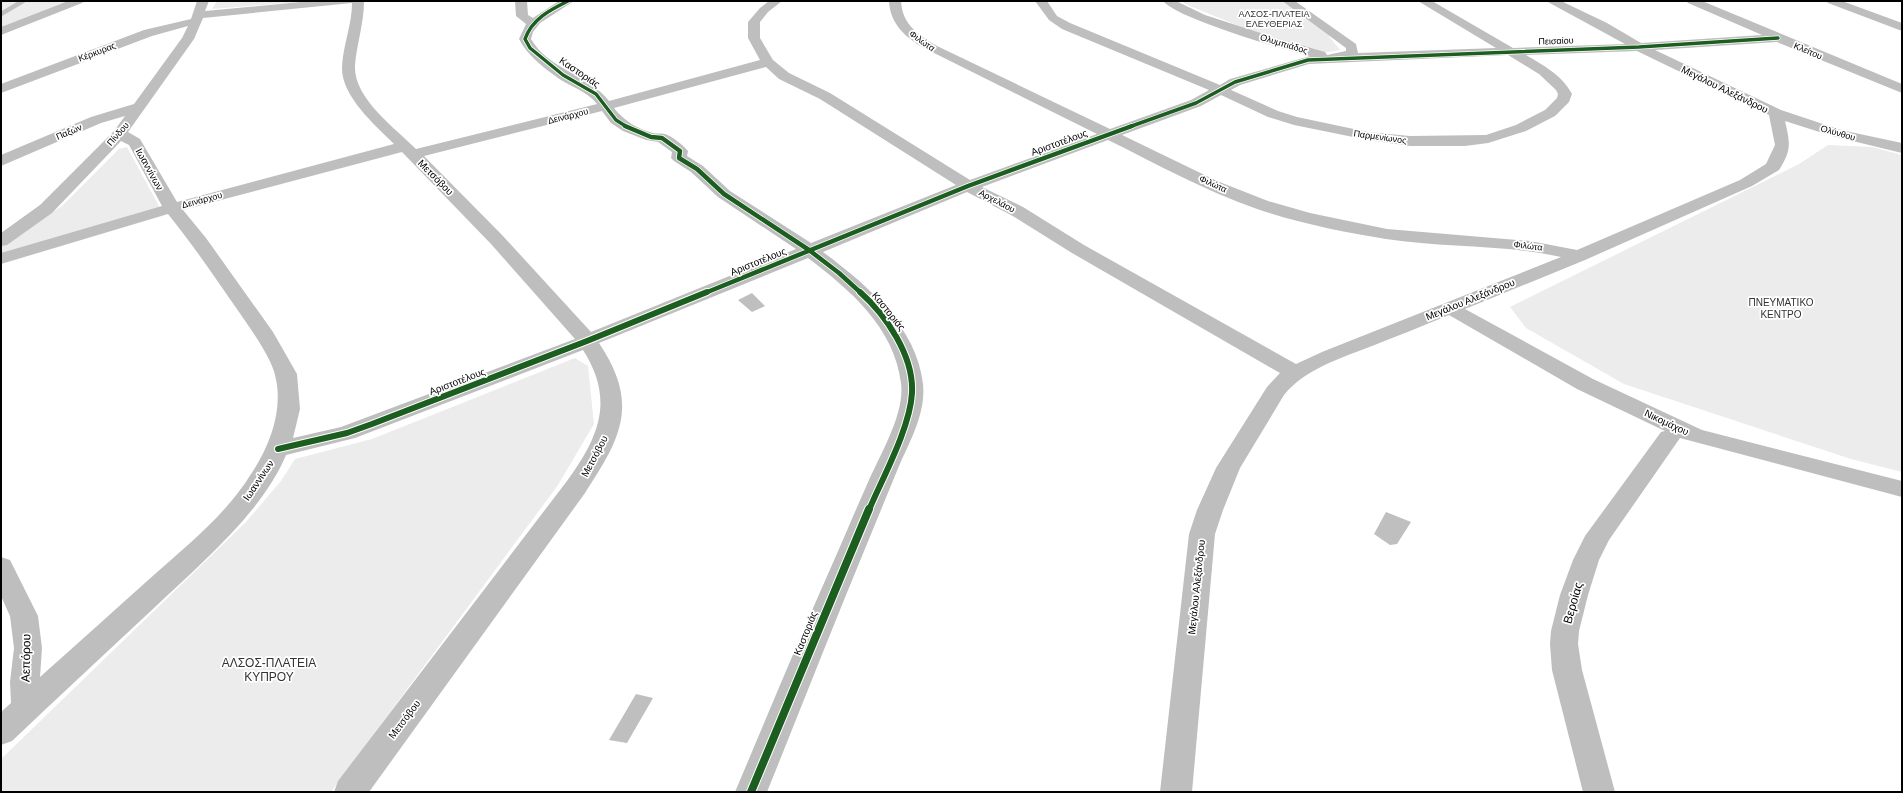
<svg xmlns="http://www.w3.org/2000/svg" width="1903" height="793" font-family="Helvetica,sans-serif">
<rect width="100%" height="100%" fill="#fff"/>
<!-- green -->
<path fill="#ececec" d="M1,1H67L1,27Z
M217,1H313L212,9Z
M1182,1H1281L1328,35L1340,50L1322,53L1249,30L1185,4Z
M1828,145L1872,147L1902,155V472L1851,459L1624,384L1526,328L1510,307L1799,164Z
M127,147L160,208L1,255V246L62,206L119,149Z
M575,358L588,366L594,424L558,485L331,792H1V759L246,522L281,481L295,459L372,439Z"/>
<!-- water -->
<path fill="#bfbfbf" d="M752,293L765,306L752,312L738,300Z
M1386,512L1411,522L1397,544L1390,545L1374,534Z
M636,694L653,698L627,743L609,740Z"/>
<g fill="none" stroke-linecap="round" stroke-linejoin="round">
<!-- stream -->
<path stroke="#bfbfbf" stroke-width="4.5" d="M1,14L23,1"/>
<!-- minor -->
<path fill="#bebebe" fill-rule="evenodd" d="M68,1H84L82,3L1,35V27Z
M197,1H209L205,11L311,1H364C364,23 357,43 355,65C353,98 395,128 416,149L597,104C587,91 571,87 558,78C544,68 527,55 519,39L526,24L516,16L515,1H527L528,15L533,18L559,1H574L540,23L533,32L531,39C548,69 589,75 609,101L760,60L748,38V22L760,8L769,1H782L768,12L760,22V38L773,60L789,73L830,93L970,180L1097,134L922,47C904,36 890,23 889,1H901C902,25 919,35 937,46L1110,129L1191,100L1209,90L1062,29L1049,20L1035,1H1047L1057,16L1070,23L1220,85L1230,79L1310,56C1285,50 1176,18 1163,1H1176L1205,15L1276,38L1325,52L1327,55L1346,51V48L1282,1H1295L1356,44L1358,53L1496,48L1418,1H1432L1513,48L1625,44L1546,1H1561L1607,23L1641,43L1762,35L1688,3L1686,1H1702L1902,84V93L1777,42L1655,50L1781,110L1841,130L1902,143V153L1832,136L1785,121C1790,143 1792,150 1779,170L1752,186L1585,260L1465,309L1593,379L1702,430L1902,481V497L1680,438L1609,540L1599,560L1588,595L1579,631L1578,644L1582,670L1615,792H1583L1552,670L1550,644L1551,631L1560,595L1573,560L1585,536L1661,432L1665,431L1577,389L1449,315C1423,326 1397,336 1372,346C1341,358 1305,369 1284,395L1240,468L1223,510L1215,534L1192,792H1160L1189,534L1197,510L1216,468L1267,387L1280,373L1072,253L1011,215L967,192L823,252C866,284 917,327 923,384C926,413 910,441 899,466C889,490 879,515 869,539C834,623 801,708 767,792H735C766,719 796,646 828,574C842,543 855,511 869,480C881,453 905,413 901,383C894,327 850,290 808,258L599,343C640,404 621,438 585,493L369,792H334L338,781L567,481C599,437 615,400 583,350L355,438L286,455C262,513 199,565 154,608C107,652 59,696 12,741L1,745V712L11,703L10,682L14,648L10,616L1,596V557L10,560L38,616L42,648L40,677C79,642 117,608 155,574C189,544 227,513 251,474C270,446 284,409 275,375C271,357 250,328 239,312C216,279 194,246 168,214L1,264V253L162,206L129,145L121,141L52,213L7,245L1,246V233L40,205L114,131L125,116L101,123L1,166V155L91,117L134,104L182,38L188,26L152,36L1,93V84L144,30L191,19ZM352,3C352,25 343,45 342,67C341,96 375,125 394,144L177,202L140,139L128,132L194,39L203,18ZM1637,51L1769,115L1775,145L1766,164L1740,180L1577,250L1530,241L1387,229L1310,213L1268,201L1217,181L1122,135L1201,106L1221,95L1268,117L1294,125L1368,140L1410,146H1465L1488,143L1526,131L1555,116L1569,102L1572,94C1562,75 1543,65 1526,55ZM1508,55L1539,74L1556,90L1558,94L1557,98L1545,110L1516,125L1486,135L1410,136L1368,132L1297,117L1278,111L1231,90L1240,85L1309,64ZM766,67L779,79L820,99L956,185L811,243L730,191L703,166L687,156L688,151C683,145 673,137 665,134C661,133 657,134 653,133C638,129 624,121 614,108ZM602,111L611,123L623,131L646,140L658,142L672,152L671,158L674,161L691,172L718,197L796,249L591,332L503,236L424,156ZM1108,140C1157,164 1205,191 1257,209C1298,223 1343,232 1386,239C1444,248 1503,244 1561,257L1322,352L1296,364L1084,245L1023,207L982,187ZM402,152L491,244L575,339L341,427L293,438L300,409L297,374L273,332L206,238L183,210Z
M1826,1H1842L1902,23V31L1828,3Z"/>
<!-- cycleway-far3 casing -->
<g stroke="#fff" stroke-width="5">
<path id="cycleway-far3" d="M568,1C550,10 532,19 525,39L530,48L563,75L596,94L616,120L627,127
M1129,127L1196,103L1235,82L1308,60L1639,47L1778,38"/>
</g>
<!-- cycleway-far2 casing -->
<g stroke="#fff" stroke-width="6">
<path id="cycleway-far2" d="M625,126L651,137L662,138L680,151L679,158L697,169L724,194L809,250L839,273L861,293
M705,293L968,186L1132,126"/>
</g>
<!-- cycleway-far1 casing -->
<g stroke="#fff" stroke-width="8">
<path id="cycleway-far1" d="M860,292C886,315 914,356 912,393C910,428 883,477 869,510
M278,449L347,433L372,424L587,341L707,292"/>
</g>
<!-- cycleway casing -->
<g stroke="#fff" stroke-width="10">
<path id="cycleway" d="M751,792L869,509"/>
</g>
<!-- cycleway-far3 -->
<use href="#cycleway-far3" stroke="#1b5e20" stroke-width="3.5"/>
<!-- cycleway-far2 -->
<use href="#cycleway-far2" stroke="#1b5e20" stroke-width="4.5"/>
<!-- cycleway-far1 -->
<use href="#cycleway-far1" stroke="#1b5e20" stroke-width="6"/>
<!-- cycleway -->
<use href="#cycleway" stroke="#1b5e20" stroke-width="8"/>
</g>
<g text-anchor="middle" stroke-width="3.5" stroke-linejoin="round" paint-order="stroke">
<!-- far-park labels -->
<g font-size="9" fill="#333" stroke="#fff">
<text x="1274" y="17">ΑΛΣΟΣ-ΠΛΑΤΕΙΑ<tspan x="1274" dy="10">ΕΛΕΥΘΕΡΙΑΣ</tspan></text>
</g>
<!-- far-street labels -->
<g font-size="9" fill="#000" stroke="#fff">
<text transform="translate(922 41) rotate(35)" y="3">Φιλώτα</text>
<text transform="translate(1556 41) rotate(-2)" y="3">Πεισαίου</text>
<text transform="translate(1284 44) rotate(17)" y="3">Ολυμπιάδος</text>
<text transform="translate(1808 51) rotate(23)" y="3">Κλείτου</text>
<text transform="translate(97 52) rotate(-21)" y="3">Κέρκυρας</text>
<text transform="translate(568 116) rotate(-14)" y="3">Δεινάρχου</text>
<text transform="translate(69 132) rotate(-23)" y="3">Παξών</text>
<text transform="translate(1838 133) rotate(16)" y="3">Ολύνθου</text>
<text transform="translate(118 134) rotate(-49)" y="3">Πίνδου</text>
<text transform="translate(1380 137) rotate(8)" y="3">Παρμενίωνος</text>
<text transform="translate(1213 184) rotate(24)" y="3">Φιλώτα</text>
<text transform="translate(202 200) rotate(-15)" y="3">Δεινάρχου</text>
<text transform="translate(997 201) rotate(28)" y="3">Αρχελάου</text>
<text transform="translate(1528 246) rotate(7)" y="3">Φιλώτα</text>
</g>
<!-- street labels -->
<g font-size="10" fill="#000" stroke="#fff">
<text transform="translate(580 72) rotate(34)" y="4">Καστοριάς</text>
<text transform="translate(1725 89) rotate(26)" y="4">Μεγάλου Αλεξάνδρου</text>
<text transform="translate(1059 142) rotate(-20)" y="4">Αριστοτέλους</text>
<text transform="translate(150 169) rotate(61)" y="4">Ιωαννίνων</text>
<text transform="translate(436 177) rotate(45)" y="4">Μετσόβου</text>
<text transform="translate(758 261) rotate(-22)" y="4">Αριστοτέλους</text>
<text transform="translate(1470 299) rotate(-22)" y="4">Μεγάλου Αλεξάνδρου</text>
<text transform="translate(889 311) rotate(51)" y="4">Καστοριάς</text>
<text transform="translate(457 381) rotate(-21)" y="4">Αριστοτέλους</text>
<text transform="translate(1667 422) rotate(25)" y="4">Νικομάχου</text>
<text transform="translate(594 456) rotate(-62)" y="4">Μετσόβου</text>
<text transform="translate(258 480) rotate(-56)" y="4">Ιωαννίνων</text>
<text transform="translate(1196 587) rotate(-84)" y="4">Μεγάλου Αλεξάνδρου</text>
<text transform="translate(805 633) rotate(-68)" y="4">Καστοριάς</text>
<text transform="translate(404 719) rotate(-53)" y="4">Μετσόβου</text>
</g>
<!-- park labels -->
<g font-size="10" fill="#333" stroke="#fff">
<text x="1781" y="306">ΠΝΕΥΜΑΤΙΚΟ<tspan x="1781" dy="12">ΚΕΝΤΡΟ</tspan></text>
</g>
<!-- near-street labels -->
<g font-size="12" fill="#000" stroke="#fff">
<text transform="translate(1573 603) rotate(-74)" y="4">Βεροίας</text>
<text transform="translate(26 658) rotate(-89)" y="4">Αεπόρου</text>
</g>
<!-- near-park labels -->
<g font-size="12" fill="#333" stroke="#fff">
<text x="269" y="667">ΑΛΣΟΣ-ΠΛΑΤΕΙΑ<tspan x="269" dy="14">ΚΥΠΡΟΥ</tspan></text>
</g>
</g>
<!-- border -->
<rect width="1903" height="793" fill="none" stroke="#000000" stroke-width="4"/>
</svg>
